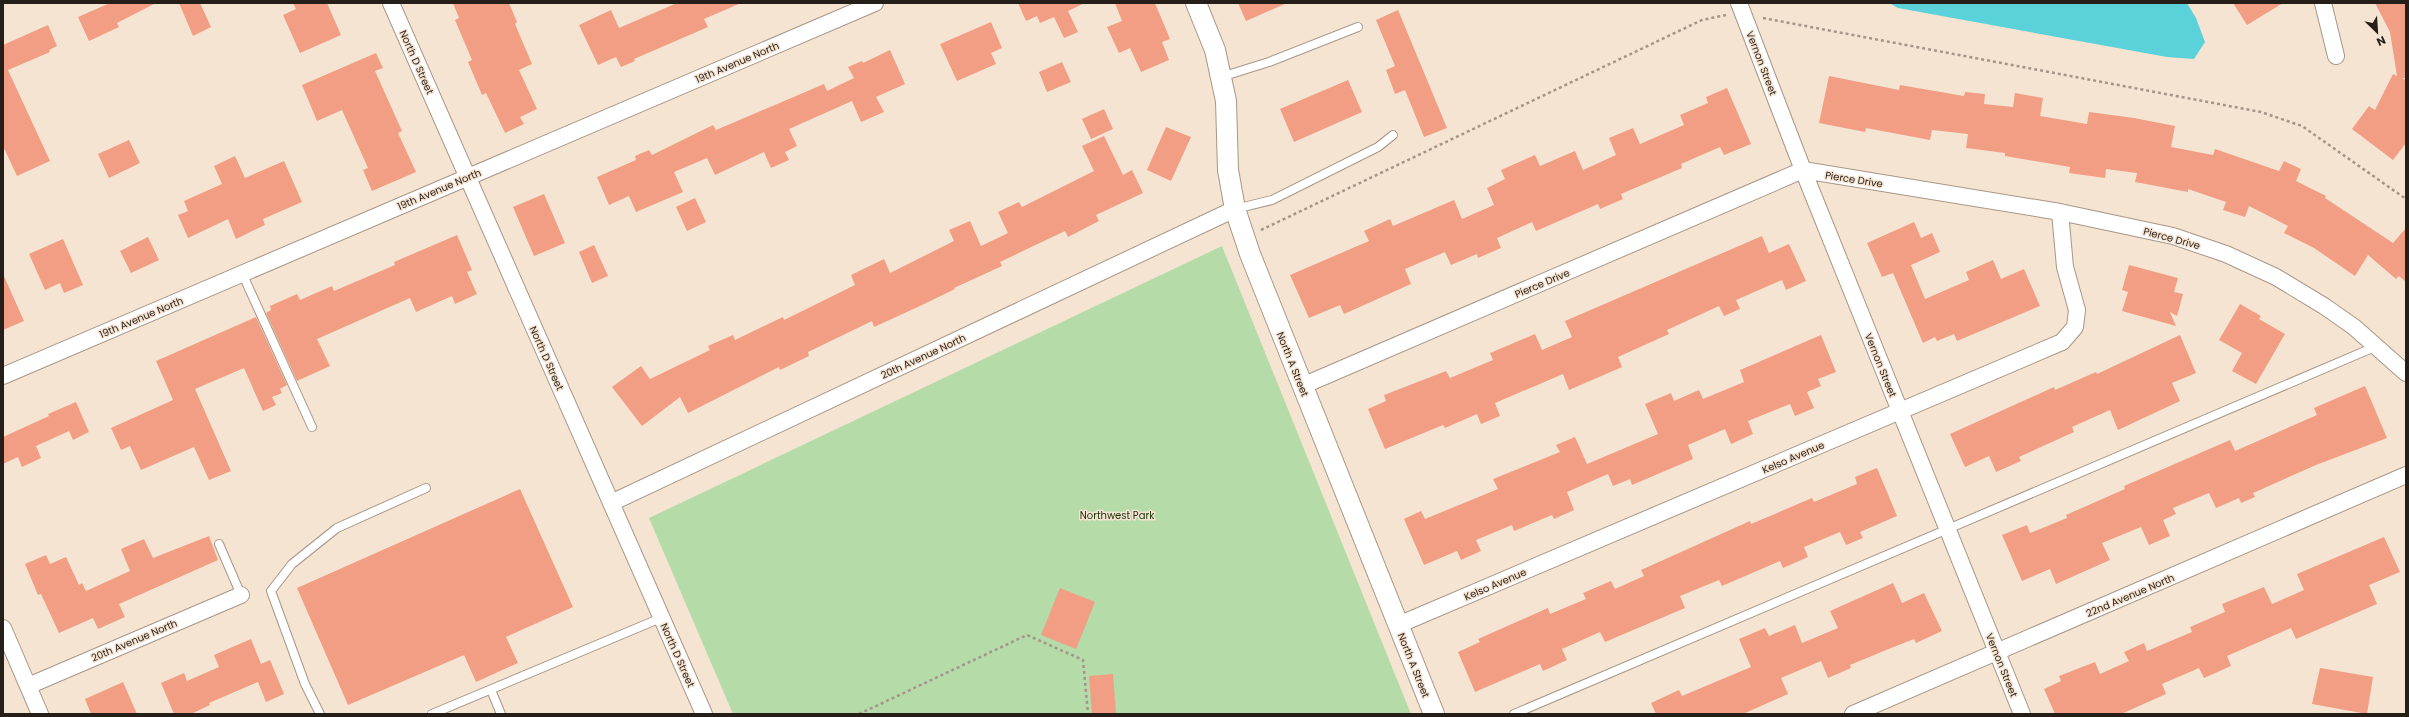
<svg xmlns="http://www.w3.org/2000/svg" width="2409" height="717" font-family="Poppins,sans-serif">
<rect width="100%" height="100%" fill="#f6e4d2"/>
<!-- green -->
<path fill="#b5dca8" d="M1222,246L1411,714H733L649,518Z"/>
<!-- water -->
<path fill="#5bd2d9" d="M1889,3H2187L2196,18L2205,42L2194,59L2167,57L1898,8Z"/>
<!-- building -->
<path fill="#f19e84" d="M110,3H156L117,23L119,27L89,41L78,17Z
M179,3H200L211,27L193,36Z
M293,3H327L341,35L300,53L283,15L296,9Z
M453,3H509L517,22L515,24L532,64L519,70L537,109L520,117L524,124L505,133L486,93L482,95L468,62L472,60L455,20L459,18Z
M677,3H741L704,19L708,27L634,59L635,61L621,67L616,57L598,65L579,25L611,10L619,28Z
M1018,3H1085L1068,11L1078,32L1064,38L1054,17L1040,23L1037,16L1026,21Z
M1115,3H1155L1170,39L1162,42L1169,60L1141,72L1130,48L1119,53L1107,27L1122,21Z
M1238,3H1287L1246,21Z
M2233,3H2283L2247,25Z
M2375,3H2406V78H2402L2406,80V143L2393,160L2352,129L2369,106L2375,110L2393,74L2397,76L2390,32Z
M1398,10L1447,128L1424,137L1405,90L1395,94L1386,70L1395,66L1376,20Z
M991,22L1002,48L991,53L996,64L957,81L940,44Z
M48,25L57,46L49,50L50,52L8,70L50,161L17,176L3,146V45Z
M890,50L905,84L876,97L884,112L861,122L852,101L789,129L797,146L785,152L789,160L771,168L764,152L715,175L707,158L674,172L683,192L636,212L629,196L609,205L597,177L636,160L635,156L649,150L652,155L713,125L716,130L824,84L827,91L854,78L848,67L862,61L863,63Z
M376,53L383,68L375,71L402,131L398,133L416,172L372,191L363,170L368,168L342,110L317,121L302,85Z
M1062,62L1071,82L1047,92L1039,72Z
M1829,76L1899,90L1900,85L1964,96L1965,92L1985,94L1984,104L2013,107L2015,93L2043,98L2040,116L2087,124L2089,112L2134,118L2175,126L2171,147L2213,155L2215,149L2279,171L2284,161L2301,169L2296,181L2326,196L2325,198L2393,243L2406,228V282L2399,276L2396,279L2368,255L2355,276L2314,248L2284,233L2288,226L2249,206L2245,217L2223,210L2226,202L2188,189V192L2135,182L2137,173L2106,169L2105,178L2069,173L2070,167L2005,156V153L1966,148L1968,134L1932,130L1930,140L1866,128L1865,132L1819,123Z
M1348,80L1362,112L1294,142L1280,109Z
M1727,88L1751,144L1724,155L1720,147L1681,164L1682,168L1621,194L1623,199L1600,209L1598,204L1536,231L1532,222L1497,238L1501,248L1478,258L1477,254L1451,265L1445,252L1405,269L1411,284L1344,314L1340,305L1309,318L1290,275L1369,241L1364,231L1390,219L1393,226L1454,200L1462,219L1494,205L1487,188L1505,179L1501,170L1535,155L1540,166L1575,151L1583,170L1616,155L1609,138L1633,128L1640,144L1684,125L1680,115L1708,103L1706,97Z
M1104,109L1113,129L1091,139L1082,119Z
M1166,127L1191,137L1171,181L1147,170Z
M1104,136L1123,175L1132,170L1143,193L1096,215L1099,221L1068,237L1065,231L1000,262L1002,266L954,288L955,289L920,306L874,327L872,321L808,352L809,356L780,370L779,367L688,413L680,397L642,426L612,387L641,366L650,379L710,350L708,346L733,335L735,340L783,317L784,320L855,285L851,275L884,259L890,273L954,241L949,230L970,221L981,246L1008,233L998,212L1019,202L1022,207L1094,171L1082,146Z
M129,140L140,163L109,178L98,154Z
M235,156L245,178L284,161L302,202L263,219L265,225L236,239L228,219L188,238L178,215L188,211L184,201L222,184L214,166Z
M544,194L565,243L534,256L513,207Z
M695,198L706,222L687,231L676,207Z
M1914,222L1921,238L1932,233L1940,252L1911,265L1925,299L1969,280L1966,272L1993,260L2001,279L2024,269L2040,306L1957,341L1954,334L1937,341L1935,337L1923,343L1893,273L1882,277L1867,243Z
M457,235L472,270L467,272L477,294L455,304L452,296L416,312L410,298L317,339L330,366L297,381L266,313L271,310L270,306L297,294L300,300L332,286L334,291L395,265L394,262Z
M1762,236L1769,253L1789,244L1806,281L1786,290L1782,280L1736,300L1740,309L1724,316L1719,306L1667,330L1669,334L1618,357L1622,367L1569,390L1563,374L1495,403L1500,416L1481,424L1477,414L1445,428L1443,425L1385,449L1368,409L1386,401L1384,395L1446,371L1450,378L1493,360L1490,353L1535,334L1542,350L1572,337L1565,321Z
M148,237L159,260L131,273L120,251Z
M63,239L83,285L64,293L60,283L45,290L29,254Z
M594,245L608,276L592,283L579,252Z
M2129,265L2178,278L2174,292L2183,294L2177,316L2170,312L2176,326L2122,311L2128,292L2122,290Z
M3,274L24,321L3,330Z
M2240,304L2261,316L2259,319L2285,334L2256,384L2232,371L2242,353L2219,340Z
M256,317L287,385L280,389L282,393L272,397L276,405L263,411L244,368L195,389L231,471L209,480L194,447L141,470L130,446L121,450L111,428L173,400L156,361Z
M1821,335L1836,372L1818,379L1821,386L1807,392L1814,408L1795,416L1790,404L1748,421L1753,434L1731,444L1725,429L1688,445L1693,459L1632,485L1630,479L1613,486L1608,474L1567,492L1574,510L1554,519L1552,515L1514,531L1512,525L1476,540L1481,551L1461,560L1457,551L1424,565L1404,519L1421,511L1425,519L1498,489L1493,479L1560,452L1556,445L1575,437L1587,464L1658,434L1645,404L1671,393L1674,401L1699,390L1703,399L1744,382L1740,370Z
M2180,335L2196,373L2172,383L2180,401L2118,430L2110,410L2072,427L2074,432L2019,457L2021,461L1996,472L1989,456L1965,467L1950,434L2054,387L2055,390L2096,372L2097,374Z
M2365,386L2387,438L2316,465L2253,493L2255,497L2241,503L2239,498L2216,508L2209,493L2173,508L2176,514L2163,520L2170,536L2149,545L2141,527L2102,543L2110,560L2056,584L2050,569L2022,581L2002,535L2027,525L2030,533L2067,518L2066,515L2125,489L2124,486L2230,440L2235,451L2317,415L2314,408Z
M76,402L89,432L73,440L69,431L36,446L41,458L22,467L18,457L3,464V437L49,416L48,414Z
M1877,468L1897,516L1860,532L1863,538L1846,545L1840,532L1804,547L1808,557L1783,568L1780,561L1722,586L1719,580L1680,596L1685,608L1605,642L1600,632L1562,649L1567,660L1543,671L1540,664L1475,692L1458,652L1480,642L1478,639L1548,608L1550,614L1586,599L1583,593L1611,581L1615,589L1644,576L1641,570L1750,521L1751,524L1812,498L1814,502L1857,484L1855,477Z
M520,489L573,607L506,637L518,663L476,682L464,655L348,705L297,588Z
M209,536L218,560L119,604L125,617L98,629L93,618L59,633L41,594L38,595L25,564L46,555L50,564L66,557L79,585L82,583L86,591L130,571L121,549L144,539L153,558Z
M2384,537L2400,572L2369,585L2377,604L2296,639L2291,628L2227,656L2231,666L2204,678L2199,668L2162,684L2166,694L2121,714H2055L2044,689L2061,681L2059,676L2095,662L2100,674L2129,661L2124,652L2144,643L2147,651L2192,632L2190,627L2225,612L2222,604L2264,587L2272,604L2304,590L2297,574Z
M1893,583L1902,603L1924,593L1942,631L1916,643L1914,639L1891,648L1850,665L1851,668L1828,678L1821,661L1781,678L1788,694L1743,714H1656L1651,703L1679,690L1682,696L1751,667L1739,639L1765,628L1769,636L1795,625L1802,643L1838,628L1830,611Z
M1060,588L1095,602L1076,649L1041,635Z
M251,639L261,664L270,660L284,694L266,702L258,682L209,703L210,705L191,714H174L161,683L184,673L187,681L219,667L214,655Z
M2320,668L2373,677L2367,714L2312,704Z
M1113,674L1116,714H1092L1089,676Z
M123,682L137,714H91L85,699Z"/>
<g fill="none" stroke-linecap="round" stroke-linejoin="round">
<!-- service casing -->
<g stroke="#a79786" stroke-width="10">
<path id="service" d="M1221,77L1269,62L1358,27
M1235,209L1272,200L1378,147L1393,135
M242,273L312,427
M219,544L241,595
M491,690L501,714
M320,714L305,684L271,591L292,564L337,528L426,488
M432,714L661,618
M1514,714L2377,346"/>
</g>
<!-- minor casing -->
<g stroke="#a79786" stroke-width="18">
<path id="minor" d="M391,3L704,714
M1739,3L1803,170L2022,714
M2323,3L2336,56
M3,376L875,3
M1302,386L1803,170L2060,212L2173,236L2226,254L2276,277L2324,306L2354,327L2406,373
M611,503L1235,209
M1398,625L2062,342L2075,327L2077,310L2065,267L2060,212
M3,628L40,714
M28,686L241,595
M1853,714L2406,475"/>
</g>
<!-- tertiary casing -->
<g stroke="#a79786" stroke-width="22">
<path id="tertiary" d="M1196,3L1215,50L1226,101L1228,170L1235,209L1250,254L1434,714"/>
</g>
<!-- path -->
<path stroke="#a39588" stroke-width="2.5" stroke-dasharray="3 3" stroke-linecap="butt" d="M1763,18L2261,112L2302,126L2406,199
M1261,230L1702,20L1726,15
M859,714L1027,635L1083,660L1088,714"/>
<!-- service -->
<use href="#service" stroke="#fff" stroke-width="8"/>
<!-- minor -->
<use href="#minor" stroke="#fff" stroke-width="16"/>
<!-- tertiary -->
<use href="#tertiary" stroke="#fff" stroke-width="20"/>
</g>
<g text-anchor="middle" stroke-width="3" stroke-linejoin="round" paint-order="stroke">
<!-- street labels -->
<g font-size="10" fill="#261f19" stroke="#f6e4d2">
<text transform="translate(417 62) rotate(66)" y="4">North D Street</text>
<text transform="translate(737 62) rotate(-23)" y="4">19th Avenue North</text>
<text transform="translate(1762 63) rotate(69)" y="4">Vernon Street</text>
<text transform="translate(1854 179) rotate(9)" y="4">Pierce Drive</text>
<text transform="translate(439 189) rotate(-23)" y="4">19th Avenue North</text>
<text transform="translate(2172 238) rotate(15)" y="4">Pierce Drive</text>
<text transform="translate(1542 283) rotate(-23)" y="4">Pierce Drive</text>
<text transform="translate(141 317) rotate(-23)" y="4">19th Avenue North</text>
<text transform="translate(923 356) rotate(-25)" y="4">20th Avenue North</text>
<text transform="translate(547 358) rotate(66)" y="4">North D Street</text>
<text transform="translate(1293 364) rotate(68)" y="4">North A Street</text>
<text transform="translate(1881 365) rotate(68)" y="4">Vernon Street</text>
<text transform="translate(1793 457) rotate(-23)" y="4">Kelso Avenue</text>
<text transform="translate(1495 584) rotate(-23)" y="4">Kelso Avenue</text>
<text transform="translate(2130 595) rotate(-23)" y="4">22nd Avenue North</text>
<text transform="translate(134 640) rotate(-23)" y="4">20th Avenue North</text>
<text transform="translate(678 655) rotate(66)" y="4">North D Street</text>
<text transform="translate(1414 665) rotate(68)" y="4">North A Street</text>
<text transform="translate(2002 665) rotate(68)" y="4">Vernon Street</text>
</g>
<!-- park labels -->
<g font-size="10" fill="#123203" stroke="#f6e4d2">
<text x="1117" y="519">Northwest Park</text>
</g>
</g>
<!-- border -->
<rect width="2409" height="717" fill="none" stroke="#261f19" stroke-width="8"/>
<!-- north arrow -->
<g transform="translate(2377 32) rotate(155)" stroke="#f6e4d2" stroke-width="3" paint-order="stroke">
<path d="M0-3L7 15L0 10L-7 15Z" fill="#261f19"/>
<text y="-6" font-size="11" font-weight="bold" text-anchor="middle" fill="#261f19">N</text>
</g>
</svg>
